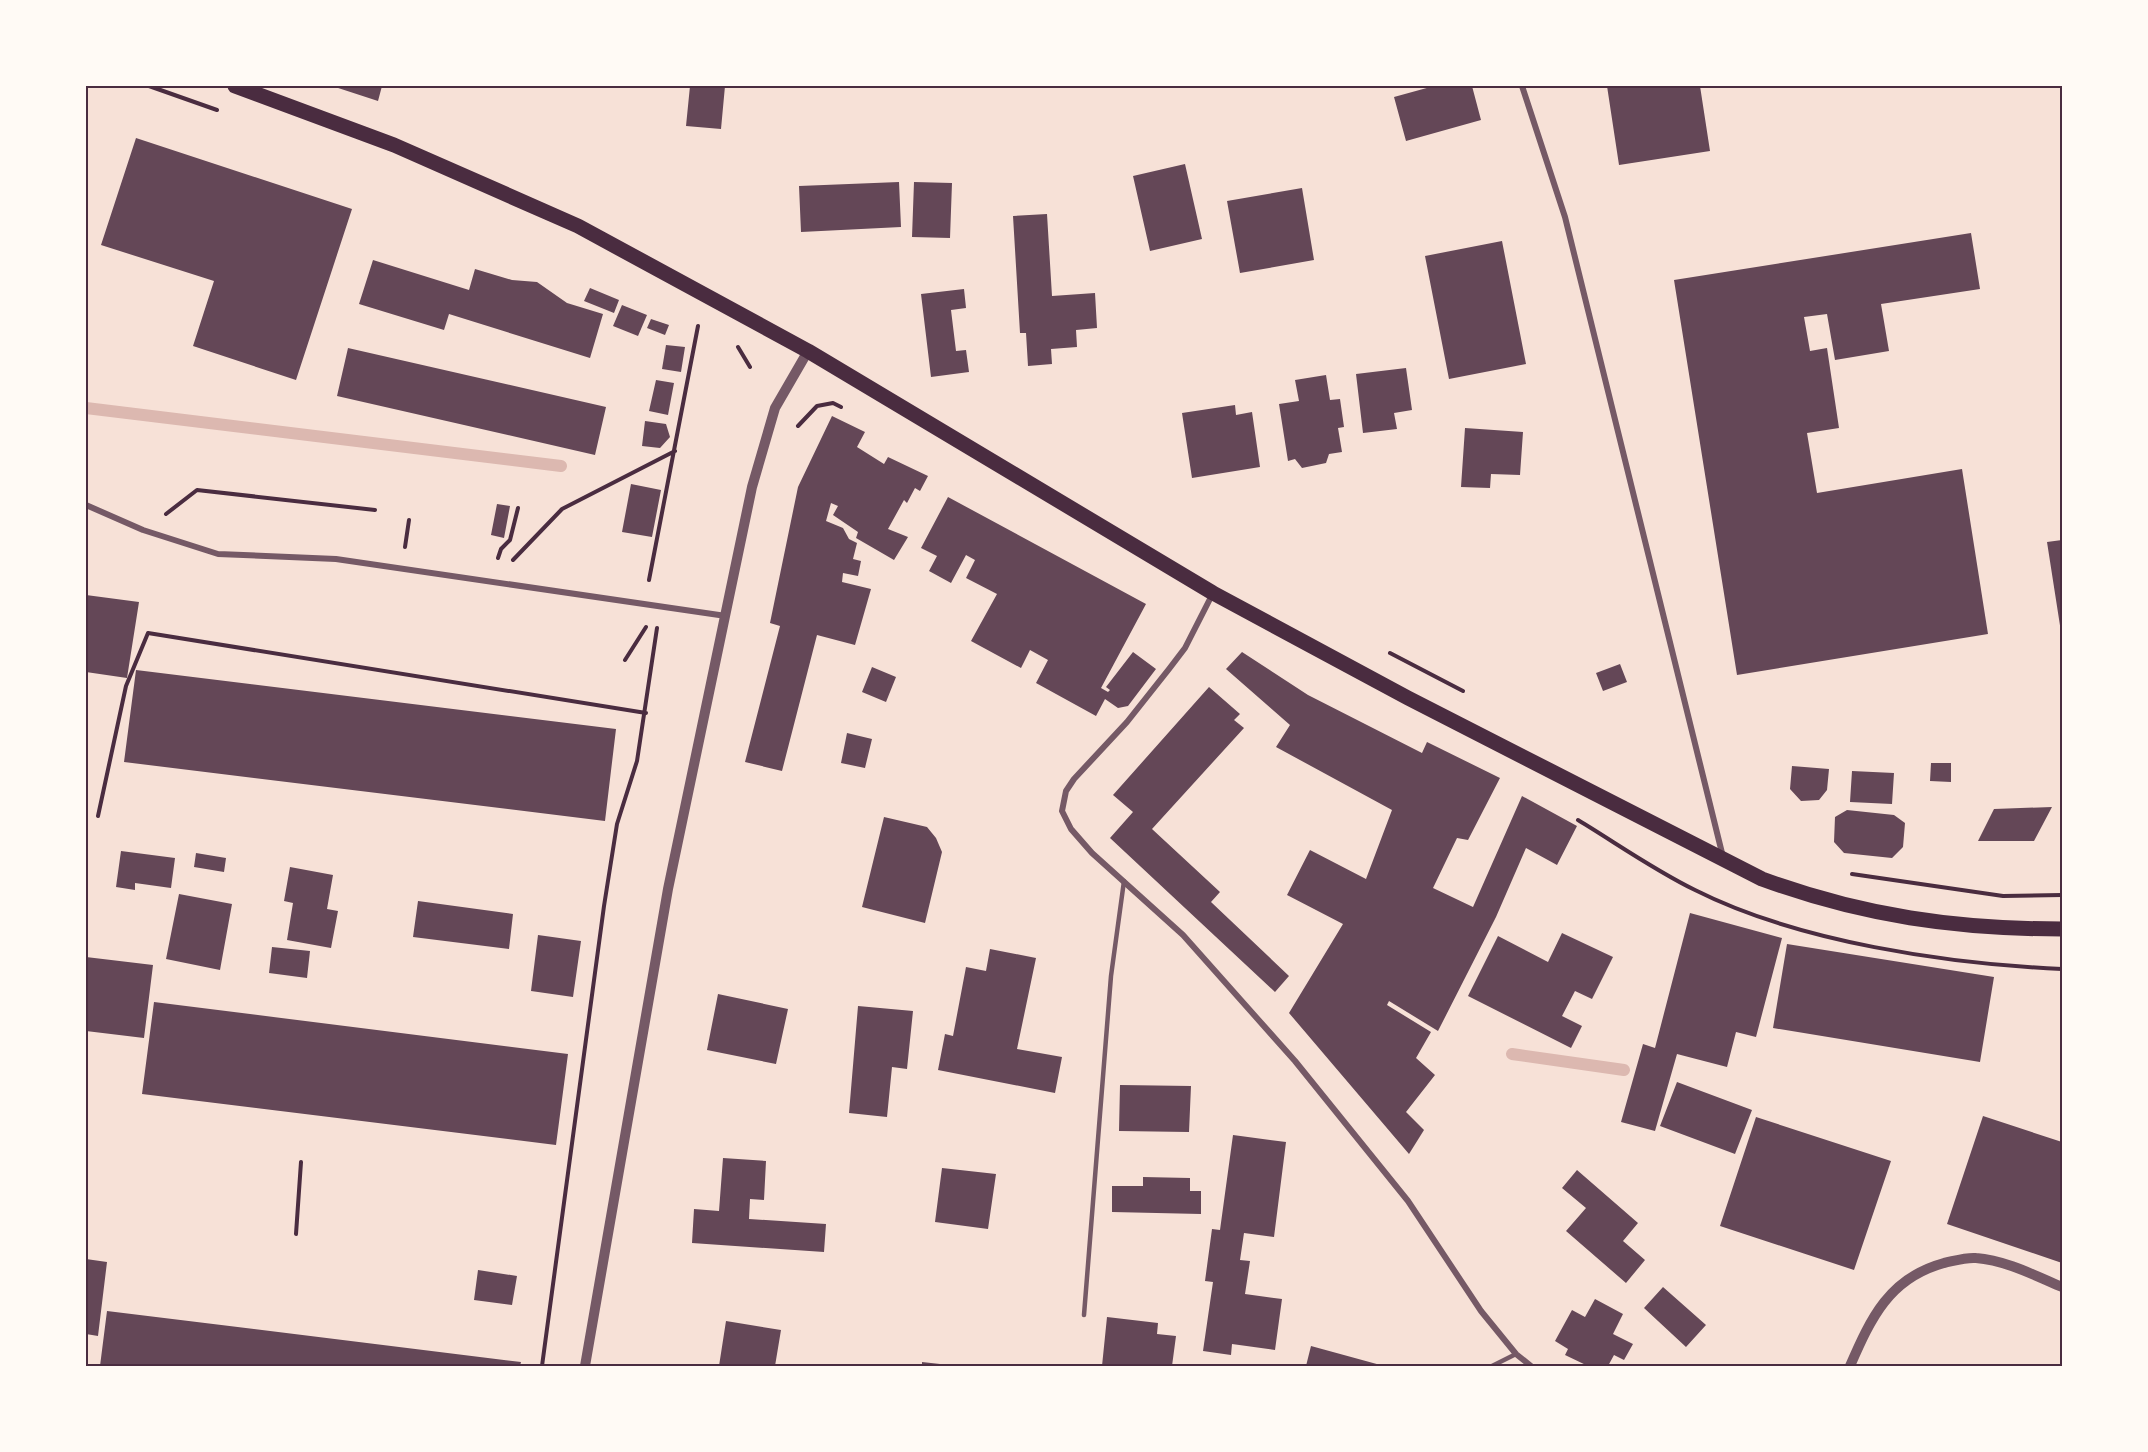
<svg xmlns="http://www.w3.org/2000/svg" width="2148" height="1452" font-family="Montserrat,sans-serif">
<rect width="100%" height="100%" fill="#f7e1d7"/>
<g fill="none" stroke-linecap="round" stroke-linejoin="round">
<!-- stream -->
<path stroke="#dcb8b0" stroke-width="12" d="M86,408L561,466
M1512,1054L1624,1070"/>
</g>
<!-- building -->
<path fill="#644757" d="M332,86H382L378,101Z
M690,86H725L721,129L686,126Z
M1434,86H1472L1481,120L1406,141L1394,97Z
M1607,86H1700L1710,151L1619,165Z
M136,138L352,209L296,380L193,346L214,281L101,245Z
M1185,164L1202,239L1150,251L1133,176Z
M899,182L901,227L801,232L799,186Z
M914,182L952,183L950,238L912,237Z
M1302,188L1314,260L1240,273L1227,201Z
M1047,214L1052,296L1095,293L1097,328L1076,330L1077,347L1051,349L1052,364L1028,366L1026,333H1020L1013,216Z
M1971,233L1980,289L1881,304L1889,351L1835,360L1827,314L1804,317L1810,351L1827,348L1839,428L1807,433L1817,493L1962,469L1988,634L1737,675L1674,280Z
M1502,241L1526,364L1449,379L1425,256Z
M373,260L469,290L475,269L512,280L537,282L567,303L603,314L590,358L449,314L444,330L359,304Z
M590,288L619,300L614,313L584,301Z
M964,289L966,308L951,310L956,351L966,350L969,372L931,377L921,294Z
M622,305L647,315L638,336L613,326Z
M651,319L669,325L665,335L647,328Z
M666,345L685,347L681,372L662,369Z
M348,348L606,407L595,455L337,396Z
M1406,368L1412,410L1394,413L1397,429L1363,433L1356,374Z
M1326,375L1330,400L1340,399L1344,427L1338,428L1342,452L1329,454L1326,463L1302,468L1295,459L1288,461L1279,404L1299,401L1295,380Z
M656,380L674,383L668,415L649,411Z
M1235,405L1236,415L1252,412L1260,467L1192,478L1182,413Z
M832,416L865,432L857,447L884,464L888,457L928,476L920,491L915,488L907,503L904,500L888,529L908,537L894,560L856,538L858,532L833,515L838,506L831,503L826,521L843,528L849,539L857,543L853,559L861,561L858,576L843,573L842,582L871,589L855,645L817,635L782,771L745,762L780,626L770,623L798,487Z
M645,421L666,424L670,437L660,448L642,446Z
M1465,428L1523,432L1520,475L1491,474L1490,488L1461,487Z
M631,484L661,490L652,537L622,532Z
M948,497L1146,604L1101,688L1108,692L1110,690L1106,687L1133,652L1156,669L1128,706L1118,708L1105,699L1096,716L1036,683L1048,660L1030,650L1021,668L971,641L997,594L966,578L975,560L966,555L951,583L929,571L937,556L921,548Z
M497,504L510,506L504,538L491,535Z
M2062,540V632H2061L2047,542Z
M86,595L139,602L127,678L86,672Z
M1242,652L1308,695L1422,753L1427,742L1500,778L1468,840L1457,838L1433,888L1473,907L1522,796L1577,826L1557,865L1526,848L1496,917L1438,1031L1389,1001L1387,1005L1431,1032L1416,1058L1435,1075L1406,1112L1424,1130L1409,1154L1289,1013L1343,924L1287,895L1310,850L1366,879L1392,810L1276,747L1290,725L1226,669Z
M1620,664L1627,682L1603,691L1596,673Z
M872,667L896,677L886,702L862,692Z
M136,670L616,729L605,821L124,762Z
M1209,687L1240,714L1234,720L1244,728L1152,829L1220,892L1211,902L1289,976L1275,992L1110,838L1133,812L1113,795Z
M847,733L872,739L865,768L841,763Z
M1931,763H1951V782L1930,781Z
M1792,766L1829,769L1827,790L1819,800L1801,801L1790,789Z
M1852,771L1894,773L1892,804L1850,802Z
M2052,807L2034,841H1978L1994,809Z
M1847,810L1894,815L1905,823L1903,847L1892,858L1844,853L1834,842L1835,817Z
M884,817L927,827L936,838L942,852L925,923L862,907Z
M121,851L175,858L171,888L135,883V890L116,887Z
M196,853L226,858L224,872L194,867Z
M290,867L333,875L327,909L338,911L331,948L287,940L293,903L284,901Z
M179,894L232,904L220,970L166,959Z
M418,901L513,914L509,949L413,937Z
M1690,913L1782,938L1756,1037L1736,1032L1727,1067L1677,1054L1655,1131L1621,1122L1643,1044L1655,1048Z
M1562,933L1613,957L1592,999L1575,991L1562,1016L1582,1026L1571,1048L1468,996L1498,936L1548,962Z
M538,935L581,941L573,997L531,991Z
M1787,944L1994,977L1980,1062L1773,1028Z
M272,947L310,951L307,978L269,973Z
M990,949L1036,958L1017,1049L1062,1057L1055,1093L938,1070L945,1034L953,1036L966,967L986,971Z
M86,957L153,965L144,1038L86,1031Z
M718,994L788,1009L776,1064L707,1050Z
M154,1002L568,1054L556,1145L142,1094Z
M858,1006L913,1011L907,1069L892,1067L887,1117L849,1113Z
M1677,1082L1752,1110L1735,1154L1660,1126Z
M1120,1085L1191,1086L1189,1132L1119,1131Z
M1983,1116L2062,1142V1263L1947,1224Z
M1756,1117L1891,1161L1854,1270L1720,1226Z
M1233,1135L1286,1142L1274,1237L1244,1233L1240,1260L1250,1261L1245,1294L1282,1299L1275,1350L1232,1344L1231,1355L1203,1351L1213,1282L1205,1281L1212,1229L1220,1230Z
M723,1158L766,1161L764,1200L750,1199L749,1219L826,1224L824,1252L692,1243L694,1209L719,1211Z
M942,1168L996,1174L988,1229L935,1222Z
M1577,1170L1638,1223L1623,1241L1645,1260L1626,1283L1566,1231L1586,1208L1562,1188Z
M1143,1177L1190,1178V1191H1201V1214L1112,1212V1186H1143Z
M86,1259L107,1262L98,1336L86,1334Z
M478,1270L517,1276L512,1305L474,1300Z
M1663,1287L1706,1325L1686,1347L1644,1308Z
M1595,1299L1623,1314L1613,1334L1633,1344L1624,1360L1614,1355L1608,1366H1588L1565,1355L1568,1349L1555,1341L1572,1310L1585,1317Z
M107,1311L521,1362L520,1366H100Z
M1107,1317L1158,1323L1157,1334L1176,1336L1172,1366H1102Z
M726,1321L781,1330L775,1366H719Z
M1311,1346L1384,1366H1306Z
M922,1362L949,1365V1366H922Z"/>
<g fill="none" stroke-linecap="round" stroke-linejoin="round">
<!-- path -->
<path stroke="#4a2c40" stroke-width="4" d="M149,86L217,110
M738,347L750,367
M798,426L817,406L833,403L841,407
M166,514L197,490L375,510
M405,547L409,520
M498,558L501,549L510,540L518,508
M513,560L562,509L675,451
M649,580L698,326
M1390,653L1463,691
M625,660L646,627
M98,816L126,686L148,633L646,713
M1578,820C1616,843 1654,870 1695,890C1798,942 1948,964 2062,969
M1852,874L2003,896L2062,895
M296,1234L301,1162
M542,1366L604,906L617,824L637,761L657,628"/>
<!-- service -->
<path stroke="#755966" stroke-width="4.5" d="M1084,1315L1111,976L1124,881
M1492,1366L1516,1354"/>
<!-- minor -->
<path stroke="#755966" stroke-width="6" d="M1522,86L1565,217L1723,857
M86,505L143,530L218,554L336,559L726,616
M1213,593L1185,648L1169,669L1127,722L1074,779L1066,791L1062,811L1071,829L1092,853L1183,935L1295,1061L1408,1201L1481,1311L1516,1354L1531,1366"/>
<!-- tertiary -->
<path stroke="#755966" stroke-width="10" d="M585,1366L668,889L752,487L775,408L808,351
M1850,1366C1871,1318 1889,1278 1944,1263C1954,1261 1966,1257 1976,1258C2005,1260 2036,1276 2062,1287"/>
<!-- primary -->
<path stroke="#4a2c40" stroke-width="15" d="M235,86L394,145L578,226L808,351L1213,593L1408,698L1762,879C1863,916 1956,929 2062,929"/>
</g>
<!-- border -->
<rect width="2148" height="1452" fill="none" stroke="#fffaf5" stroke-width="174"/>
<rect x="87" y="87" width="1974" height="1278" fill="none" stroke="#4a2c40" stroke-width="2"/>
</svg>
